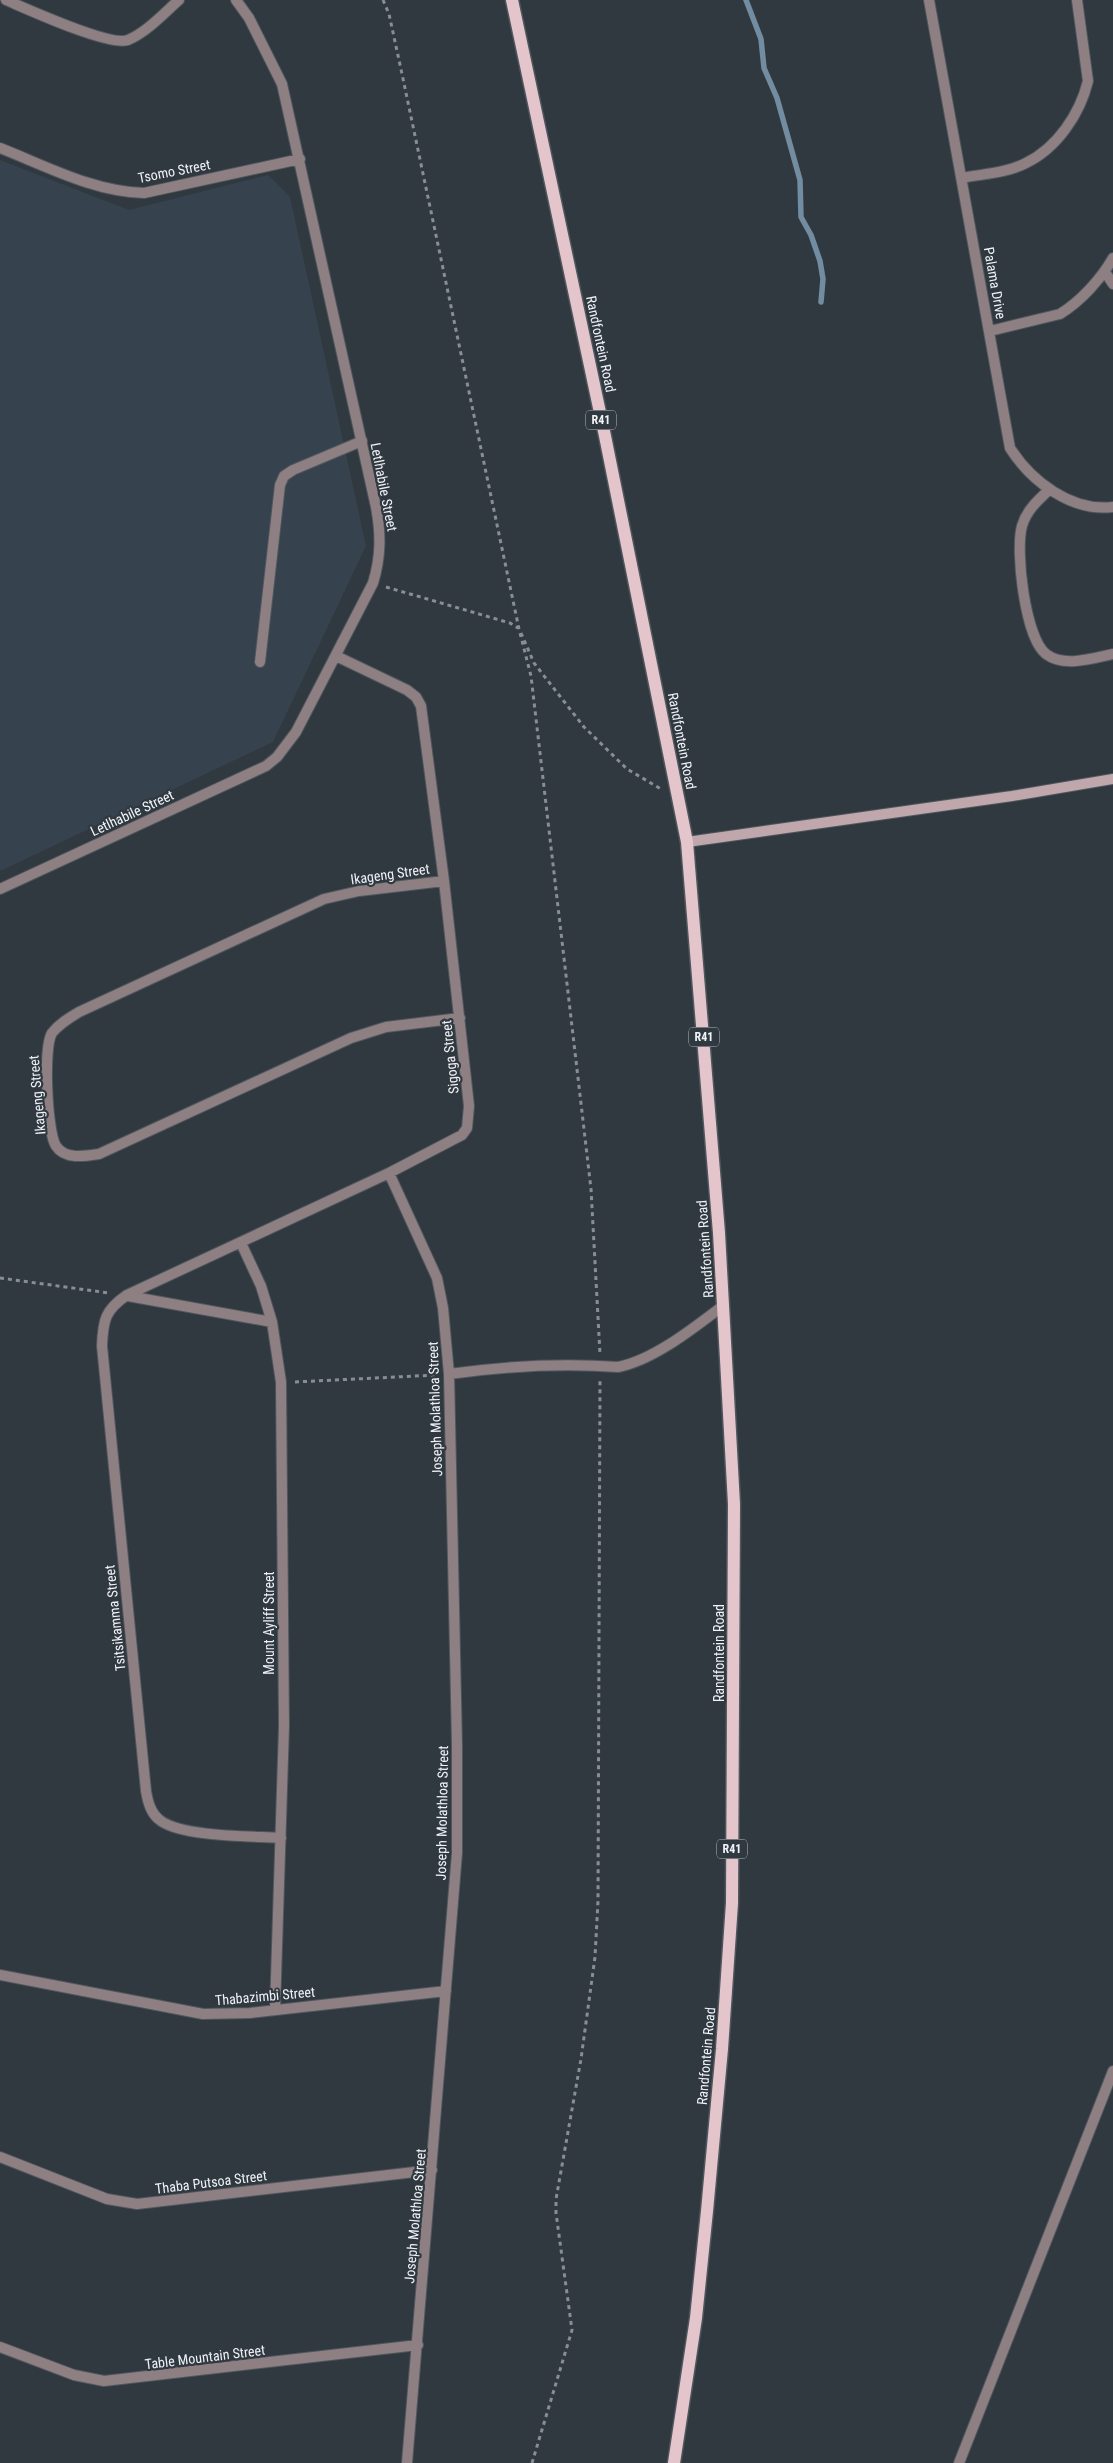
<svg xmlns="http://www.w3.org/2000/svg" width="1113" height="2463" font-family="'Roboto Condensed',sans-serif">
<rect width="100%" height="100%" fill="#313940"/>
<!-- built -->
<path fill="#36424e" d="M0,160L129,210L268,175L290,197L366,546L273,742L0,871Z"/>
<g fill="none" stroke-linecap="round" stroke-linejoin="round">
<!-- stream -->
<path stroke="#728da1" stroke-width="5.5" d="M746,0L761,39L764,68L777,98L800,180L801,217L811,235L820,261L823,279L821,302"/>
<!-- lane casing -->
<g stroke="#4f575d" stroke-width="12">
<path id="lane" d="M260,662L280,485L284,476L293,470L362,441"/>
</g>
<!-- street casing -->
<g stroke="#4f575d" stroke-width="12">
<path id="street" d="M6,0C27,9 110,47 128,40C147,32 164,13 179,0
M929,0L1010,448C1031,481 1071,512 1113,507
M0,148C46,166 94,192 144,193L300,159
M962,178C982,174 1007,173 1026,163C1057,148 1080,114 1088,81L1077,0
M1105,272L1113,284
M990,331L1060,314C1081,301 1101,279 1113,258
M1049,490C1038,500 1026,511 1022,526C1015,550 1025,638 1046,654C1064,668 1094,658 1113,654
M444,881L359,891L324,899L79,1012C69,1018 59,1024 52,1033C43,1047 47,1132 56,1146C65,1160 86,1156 99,1154L351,1038L386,1027L460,1018
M0,889L266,766L277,757L296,732L373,583C381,557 381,534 376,507L282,84L249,18L236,0
M389,1173L437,1278L443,1308L449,1374L457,1745V1853L407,2463
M241,1243L261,1286L272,1322L281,1382L284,1726L275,2010
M128,1296L272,1322
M449,1374C506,1366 560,1363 618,1367C654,1360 695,1327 724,1305
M281,1838C252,1836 184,1837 161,1821C151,1814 148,1803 146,1791L102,1346C103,1320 105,1310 127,1295L389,1173L462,1135L467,1128L469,1106L444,881L421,706L416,697L407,690L336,656
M0,1975L203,2014L250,2013L446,1991
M0,2157L107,2199L137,2204L432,2170
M0,2347L74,2375L104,2381L418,2345
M959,2463L1113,2071"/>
</g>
<!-- secondary casing -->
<g stroke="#4f575d" stroke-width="12">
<path id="secondary" d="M687,842L1012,796L1113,779"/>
</g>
<!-- primary casing -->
<g stroke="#4f575d" stroke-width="15">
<path id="primary" d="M512,0L605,436L687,842L719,1233L734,1504L732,1903L722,2049L707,2211L696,2318L674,2463"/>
</g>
<!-- path -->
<path stroke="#888e94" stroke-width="3" stroke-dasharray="4 4" stroke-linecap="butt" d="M383,0L389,14L402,74L519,629L531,676L591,1189L600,1354
M386,587L510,623L518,628
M521,633L534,663L584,727L627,769L661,789
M0,1278L109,1293
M295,1382L436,1375
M532,2463L572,2330L556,2213V2199L581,2059L595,1957L598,1901L600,1378"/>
<!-- lane -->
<use href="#lane" stroke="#8e7f82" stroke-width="10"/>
<!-- street -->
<use href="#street" stroke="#8e7f82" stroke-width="10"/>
<!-- secondary -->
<use href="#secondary" stroke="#bfa7ac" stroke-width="10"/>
<!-- primary -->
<use href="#primary" stroke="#e4c5cc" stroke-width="12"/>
</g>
<g text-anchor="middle" stroke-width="4.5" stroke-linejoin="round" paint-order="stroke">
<!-- shield labels -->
<g fill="#313940" stroke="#b6bbc1" stroke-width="1">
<rect x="586" y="410.5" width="30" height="19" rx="4"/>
<rect x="689" y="1027.5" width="30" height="19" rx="4"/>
<rect x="717" y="1839.5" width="30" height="19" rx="4"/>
</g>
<g font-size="12" font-weight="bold" fill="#eff3f8">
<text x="601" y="424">R41</text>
<text x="704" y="1041">R41</text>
<text x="732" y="1853">R41</text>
</g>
<!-- street labels -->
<g font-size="14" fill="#eff3f8" stroke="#313940">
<text transform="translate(174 171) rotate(-11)" y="5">Tsomo Street</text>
<text transform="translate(995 283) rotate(80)" y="5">Palama Drive</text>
<text transform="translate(601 344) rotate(78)" y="5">Randfontein Road</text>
<text transform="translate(384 487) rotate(79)" y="5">Letlhabile Street</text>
<text transform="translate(682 741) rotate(79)" y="5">Randfontein Road</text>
<text transform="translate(132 813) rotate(-25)" y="5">Letlhabile Street</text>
<text transform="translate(390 874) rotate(-8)" y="5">Ikageng Street</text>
<text transform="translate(450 1057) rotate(-96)" y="5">Sigoga Street</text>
<text transform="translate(37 1095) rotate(-95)" y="5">Ikageng Street</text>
<text transform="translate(705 1249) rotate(-94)" y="5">Randfontein Road</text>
<text transform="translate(435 1409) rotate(-92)" y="5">Joseph Molathloa Street</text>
<text transform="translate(115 1618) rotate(-96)" y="5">Tsitsikamma Street</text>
<text transform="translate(269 1623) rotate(-90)" y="5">Mount Ayliff Street</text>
<text transform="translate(719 1653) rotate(-90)" y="5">Randfontein Road</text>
<text transform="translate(442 1813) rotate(-89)" y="5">Joseph Molathloa Street</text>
<text transform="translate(265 1996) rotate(-5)" y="5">Thabazimbi Street</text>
<text transform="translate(706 2056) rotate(-85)" y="5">Randfontein Road</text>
<text transform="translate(211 2182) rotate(-7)" y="5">Thaba Putsoa Street</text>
<text transform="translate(415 2216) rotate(-85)" y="5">Joseph Molathloa Street</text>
<text transform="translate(205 2357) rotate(-7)" y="5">Table Mountain Street</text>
</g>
</g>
</svg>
